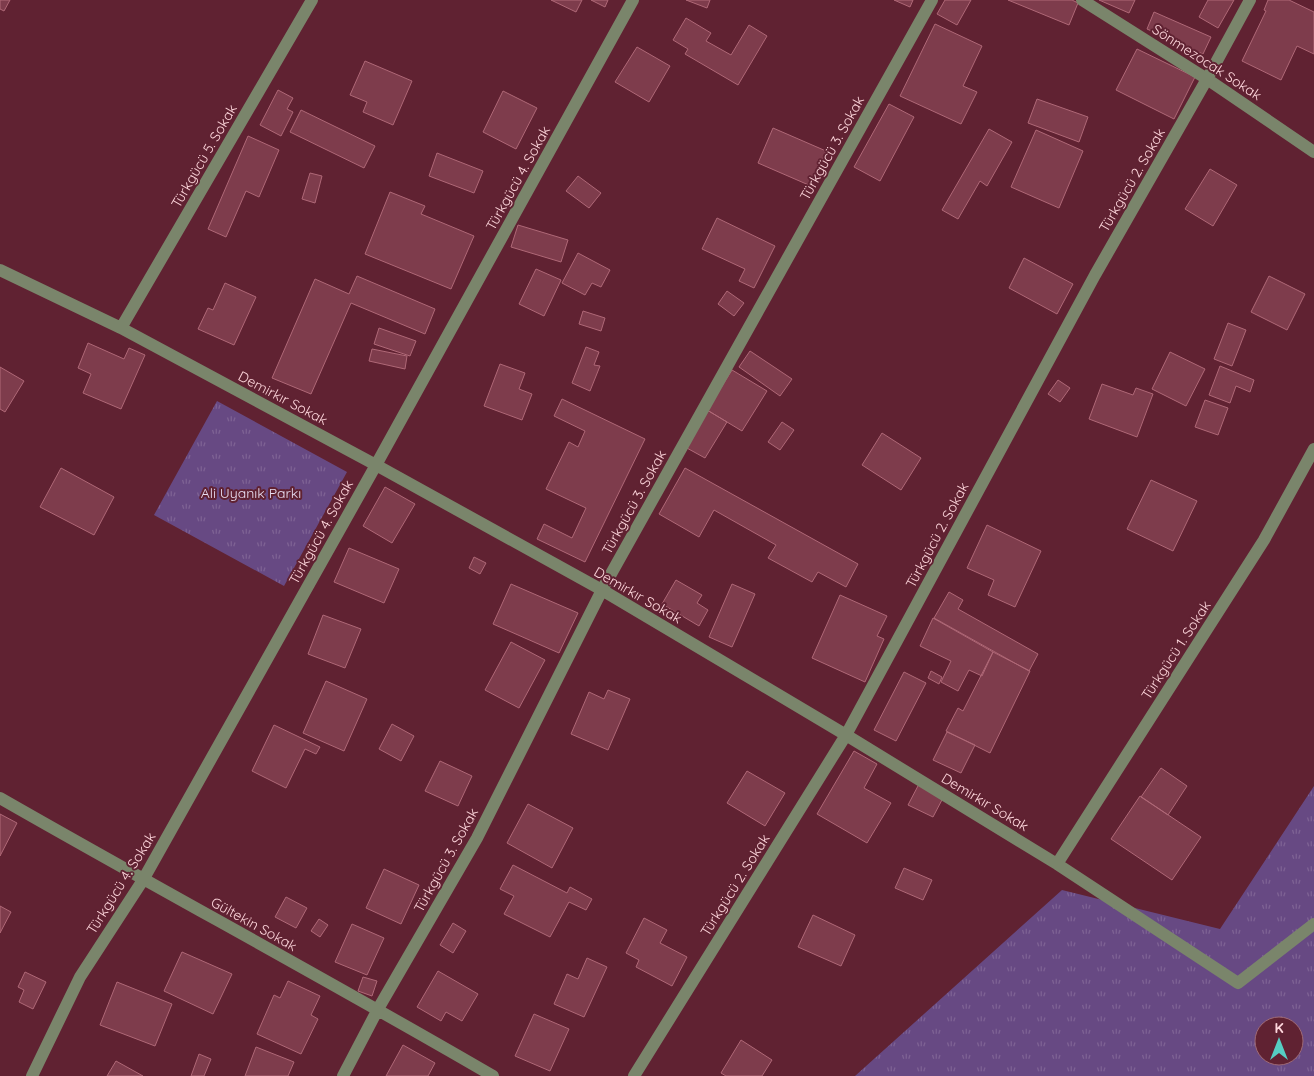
<svg xmlns="http://www.w3.org/2000/svg" width="1314" height="1076" font-family="Quicksand,sans-serif">
<defs>
<pattern id="grass-tufts" width="24" height="20" patternUnits="userSpaceOnUse" patternTransform="scale(1.25)"><rect width="24" height="20" fill="#674983"/><path d="M3 7l-1-3M5 7V3M7 7l1-3M15 17l-1-3M17 17v-4M19 17l1-3" fill="none" stroke="#7e6294"/></pattern>
</defs>
<rect width="100%" height="100%" fill="#602232"/>
<!-- grass -->
<path fill="url(#grass-tufts)" fill-rule="evenodd" d="M217,401L347,472L284,586L154,515Z
M1314,786V1076H855L1062,890L1220,929ZM1264,1026H1294V1056H1264Z"/>
<!-- building -->
<path fill="#7e3c4c" stroke="#af6877" d="M0,0H10L4,11L0,9Z
M551,0H582L576,12Z
M591,0H608L605,7Z
M686,0H710L707,8Z
M894,0H913L910,7Z
M945,0H971L957,25L937,14Z
M1008,0H1072L1078,3L1069,25Z
M1099,0H1135L1129,13Z
M1208,0H1234L1218,28L1199,17Z
M1268,0H1289L1314,12V54L1297,46L1281,80L1242,61L1266,11L1264,10Z
M1154,12L1211,37L1203,54L1147,29Z
M686,18L711,33L706,41L731,55L749,25L767,36L738,85L685,54L688,49L673,40Z
M935,24L982,46L963,86L977,92L961,124L900,96Z
M637,47L670,66L649,102L615,82Z
M1137,49L1195,77L1174,119L1116,90Z
M365,61L412,81L393,125L363,112L367,102L350,95Z
M278,90L293,98L287,109L293,112L281,136L260,125Z
M503,91L537,108L516,149L483,132Z
M1037,99L1088,117L1079,142L1028,123Z
M889,104L914,117L880,181L854,167Z
M301,110L375,146L364,168L290,132Z
M773,128L826,151L811,186L758,163Z
M989,129L1012,142L987,186L980,181L958,219L942,210Z
M1036,130L1083,151L1059,208L1011,187Z
M248,136L279,150L259,197L246,191L226,237L208,229Z
M437,153L483,171L474,193L429,176Z
M1210,169L1237,185L1213,226L1185,209Z
M310,173L322,176L315,203L302,199Z
M578,176L601,193L589,208L566,191Z
M390,192L425,206L421,214L474,236L451,289L365,254Z
M717,218L775,246L754,288L739,281L745,269L702,249Z
M518,225L568,240L561,262L511,247Z
M578,253L610,270L601,287L592,283L585,295L562,283Z
M1024,258L1073,284L1057,314L1009,288Z
M536,269L561,280L544,316L519,304Z
M357,276L435,309L425,334L351,303L311,394L272,378L315,279L349,294Z
M1269,276L1305,294L1287,330L1251,312Z
M225,283L256,297L234,345L198,329L208,308L213,310Z
M727,291L744,303L734,316L718,304Z
M583,311L605,318L601,331L579,324Z
M1228,323L1246,330L1232,366L1214,359Z
M379,328L416,341L410,356L374,344Z
M88,343L124,359L129,348L145,355L121,409L83,393L91,374L78,368Z
M586,347L599,352L594,365L600,366L590,391L572,383Z
M372,349L407,356L405,369L369,361Z
M750,351L792,379L780,396L739,367Z
M1170,352L1205,369L1186,406L1152,389Z
M500,364L525,373L519,389L532,394L522,420L484,406Z
M1220,366L1254,380L1250,392L1236,386L1230,403L1209,395Z
M0,367L24,381L5,412L0,409Z
M732,370L767,391L742,431L707,410Z
M1058,380L1070,388L1060,402L1048,394Z
M1102,384L1133,395L1136,388L1153,394L1137,437L1089,419Z
M562,399L645,439L585,562L537,539L544,524L572,538L586,508L546,489L569,442L578,447L585,431L554,416Z
M1205,400L1228,408L1218,435L1195,427Z
M707,410L727,422L705,458L685,447Z
M782,422L794,430L780,450L768,442Z
M882,433L921,458L901,490L862,465Z
M61,468L114,497L94,535L40,507Z
M685,468L858,564L846,587L818,572L812,582L768,558L776,545L714,510L699,537L659,514Z
M1151,480L1197,501L1173,551L1127,529Z
M385,487L415,504L392,543L363,526Z
M987,525L1041,551L1015,607L988,595L994,580L967,568Z
M349,548L399,569L384,603L334,582Z
M474,557L486,563L480,574L469,568Z
M676,580L702,595L697,603L708,610L699,626L662,604Z
M511,584L578,613L559,653L493,624Z
M732,584L755,594L732,647L709,637Z
M949,592L963,600L958,609L1038,654L1029,671L934,618Z
M840,595L887,616L877,636L884,639L865,682L812,658Z
M323,615L361,629L345,668L308,654Z
M933,618L993,652L982,676L969,670L958,691L941,682L951,661L920,646Z
M511,642L545,660L519,708L485,690Z
M993,652L1030,671L990,753L946,731L958,708L963,711Z
M931,671L942,677L939,684L928,678Z
M904,672L926,683L896,741L874,730Z
M326,681L367,699L344,751L303,733Z
M608,690L630,699L608,750L571,734L589,692L604,699Z
M392,724L414,736L401,761L379,749Z
M274,725L320,747L316,754L305,749L286,788L252,771Z
M947,732L975,745L961,773L933,760Z
M854,751L877,764L864,788L891,803L867,843L817,814Z
M440,761L472,776L458,806L425,791Z
M1161,768L1187,786L1168,815L1141,797Z
M747,771L785,793L765,826L727,803Z
M919,784L944,796L933,817L908,805Z
M1140,796L1201,837L1172,880L1111,839Z
M528,804L573,828L552,868L507,843Z
M0,814L17,823L0,856Z
M513,865L567,893L570,887L592,899L586,910L569,902L550,937L504,914L514,896L500,889Z
M904,868L932,880L923,900L895,888Z
M384,869L419,885L401,924L366,908Z
M286,897L307,908L296,928L275,917Z
M0,906L11,912L0,933Z
M813,915L855,935L841,966L798,947Z
M644,918L667,930L660,943L687,957L672,986L636,967L639,960L626,953Z
M319,919L328,925L320,937L311,931Z
M453,923L466,931L453,953L440,945Z
M352,924L384,938L367,975L335,962Z
M182,952L232,974L213,1014L164,991Z
M587,958L607,967L584,1017L554,1004L567,974L578,979Z
M438,971L478,994L462,1021L446,1012L441,1021L417,1007Z
M25,972L46,982L33,1009L19,1002L24,990L18,987Z
M363,977L377,981L372,996L358,991Z
M288,981L320,996L311,1015L318,1019L301,1054L257,1034L274,995L280,998Z
M117,982L172,1004L155,1046L100,1025Z
M534,1014L569,1029L550,1071L515,1056Z
M741,1040L772,1060L762,1076H726L721,1073Z
M403,1045L435,1063L428,1076H386Z
M256,1047L294,1062L288,1076H245Z
M199,1054L211,1059L204,1076H191Z
M116,1061L143,1076H107Z"/>
<g fill="none" stroke-linecap="round" stroke-linejoin="round">
<!-- minor -->
<path stroke="#7a856b" stroke-width="12" d="M1082,0L1207,79L1314,152
M0,270L121,328L376,465L602,590L846,735L1057,864L1238,983L1314,924
M121,328L312,0
M0,798C164,892 330,981 493,1076
M1057,864L1264,540L1314,449
M32,1076L80,977L143,880L376,465L633,0
M343,1076L378,1009L477,838L602,590L932,0
M634,1076L846,735L1095,275L1207,79L1250,0"/>
</g>
<g text-anchor="middle" stroke-width="4" stroke-linejoin="round" paint-order="stroke">
<!-- street labels -->
<g font-size="14" fill="#fed6dc" stroke="#602232">
<text transform="translate(1207 62) rotate(33)" y="5">Sönmezocak Sokak</text>
<text transform="translate(832 148) rotate(-61)" y="5">Türkgücü 3. Sokak</text>
<text transform="translate(204 156) rotate(-60)" y="5">Türkgücü 5. Sokak</text>
<text transform="translate(518 178) rotate(-61)" y="5">Türkgücü 4. Sokak</text>
<text transform="translate(1132 180) rotate(-60)" y="5">Türkgücü 2. Sokak</text>
<text transform="translate(283 398) rotate(28)" y="5">Demirkır Sokak</text>
<text transform="translate(634 502) rotate(-61)" y="5">Türkgücü 3. Sokak</text>
<text transform="translate(321 532) rotate(-61)" y="5">Türkgücü 4. Sokak</text>
<text transform="translate(937 535) rotate(-62)" y="5">Türkgücü 2. Sokak</text>
<text transform="translate(638 595) rotate(30)" y="5">Demirkır Sokak</text>
<text transform="translate(1176 650) rotate(-57)" y="5">Türkgücü 1. Sokak</text>
<text transform="translate(985 802) rotate(31)" y="5">Demirkır Sokak</text>
<text transform="translate(446 860) rotate(-61)" y="5">Türkgücü 3. Sokak</text>
<text transform="translate(121 883) rotate(-58)" y="5">Türkgücü 4. Sokak</text>
<text transform="translate(735 885) rotate(-58)" y="5">Türkgücü 2. Sokak</text>
<text transform="translate(254 924) rotate(29)" y="5">Gültekin Sokak</text>
</g>
<!-- park labels -->
<g font-size="14" fill="#e7ddf2" stroke="#602232">
<text x="251" y="498">Ali Uyanık Parkı</text>
</g>
</g>
<!-- north arrow -->
<g transform="translate(1279 1041)"><circle r="24" fill="#602232" stroke="#9f6a76"/>
<path d="M0-4L9 19L0 12L-9 19Z" fill="#56cec3"/>
<text y="-8" font-size="14" font-weight="bold" text-anchor="middle" fill="#fed6dc">K</text>
</g>
</svg>
